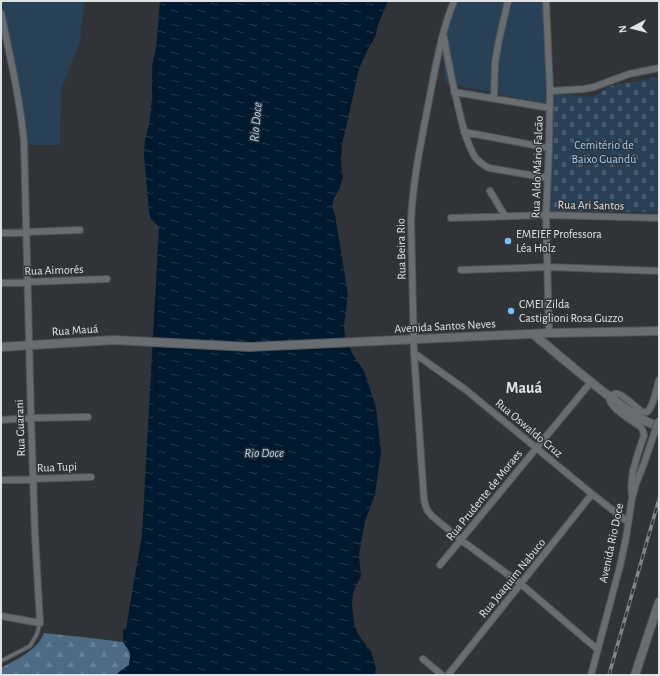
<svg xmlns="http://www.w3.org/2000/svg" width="660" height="676" font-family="'Alegreya Sans',sans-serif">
<defs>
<pattern id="forest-firs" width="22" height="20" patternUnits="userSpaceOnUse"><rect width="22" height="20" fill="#4d6b85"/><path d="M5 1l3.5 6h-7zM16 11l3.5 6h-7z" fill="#668096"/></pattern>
<pattern id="cemetery-stones" width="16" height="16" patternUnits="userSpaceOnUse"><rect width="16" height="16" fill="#284156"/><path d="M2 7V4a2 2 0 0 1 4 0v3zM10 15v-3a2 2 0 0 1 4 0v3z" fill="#475c6e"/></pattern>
<pattern id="water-ripples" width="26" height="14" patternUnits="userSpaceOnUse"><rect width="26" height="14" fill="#00192f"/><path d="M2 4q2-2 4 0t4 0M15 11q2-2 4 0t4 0" fill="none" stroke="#253a4d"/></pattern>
</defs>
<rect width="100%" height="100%" fill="#303438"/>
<!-- grass -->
<path fill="#284156" d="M1,1H84L80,41L61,89L60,144L59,145H23L1,14Z
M449,1H545L549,104L445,83L441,29Z"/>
<!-- forest -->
<path fill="url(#forest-firs)" d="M44,633L82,637L123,642L129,649L131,654L129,665L119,672L117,675H1V668C17,659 37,651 44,633Z"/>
<!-- cemetery -->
<path fill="url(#cemetery-stones)" d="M659,77V212L549,211L547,115L549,97L553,94L593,97L611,86Z"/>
<!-- water -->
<path fill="url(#water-ripples)" d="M160,1H388L378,25L375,37L367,51L359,69L342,145L341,163L343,177L340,188L334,198L332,206L335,215L348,294L344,326L345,337L352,353L364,371L376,407L381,451L375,495L365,521L359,555L361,576L353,593L352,603L354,624L358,634L365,644L371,651L376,668L375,675H117L119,672L129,665C131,651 131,654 123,642V630L126,628L142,535L159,227L151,219L149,212L144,155L145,140L149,125L152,99V66L156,49Z"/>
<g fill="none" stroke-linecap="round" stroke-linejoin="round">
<!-- service casing -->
<g stroke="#505356" stroke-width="5">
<path id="service" d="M1,661L30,646L37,634L40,623"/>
</g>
<!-- minor casing -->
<g stroke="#505356" stroke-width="8">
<path id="minor" d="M454,1C442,30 437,60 431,90C423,133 413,177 411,221L414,353L424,500L427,510L432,516L461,540L521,584L597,649
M546,1L550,91L549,148L546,215L549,333
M1,13C10,56 20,99 24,142L31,418L35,535L40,623L1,616
M444,37C448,61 453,86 459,110C462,124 467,144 475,157C479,162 483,165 489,168L548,178
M550,91L584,89L594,87L629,74L659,68
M454,92L550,108
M494,98L495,63L499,40L508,1
M464,132L549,148
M490,191L505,216
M451,218L546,215L659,218
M1,233L80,230
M461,270L548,267L659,271
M1,283L107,279
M414,353L466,390L592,494L628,522
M1,420L31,418L88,417
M1,480L91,477
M632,495C629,474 638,455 644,435L643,431L641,427C633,422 615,410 611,403C608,398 612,393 618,394C627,397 634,406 641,411C644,412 644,413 647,412C653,408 657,387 659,380
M440,565L591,382
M423,659L442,675
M448,675L592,494
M591,675L620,566L626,538L632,498L636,484L645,461L654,434"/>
</g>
<!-- tertiary casing -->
<g stroke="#505356" stroke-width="10">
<path id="tertiary" d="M533,334C560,356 586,379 614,400C628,410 642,422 659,426
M1,347L113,340L250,347L549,333L659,331
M635,675L659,602"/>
</g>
<!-- service -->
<use href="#service" stroke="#686d71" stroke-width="3"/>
<!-- minor -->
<use href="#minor" stroke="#686d71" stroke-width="6"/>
<!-- tertiary -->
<use href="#tertiary" stroke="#686d71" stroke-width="8"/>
<!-- rail casing -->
<g stroke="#84878a" stroke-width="3.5">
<path id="rail" d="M609,675L659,499"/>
</g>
<!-- rail -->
<use href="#rail" stroke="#303438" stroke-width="2" stroke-dasharray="6" stroke-linecap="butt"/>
<!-- minor-bridge casing -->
<g stroke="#505356" stroke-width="8" stroke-linecap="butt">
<path id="minor-bridge" d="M654,434L658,421"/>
</g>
<!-- minor-bridge -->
<use href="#minor-bridge" stroke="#686d71" stroke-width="6"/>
</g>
<!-- markers -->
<g fill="#7bbef8" stroke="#303438" stroke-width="1.5">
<circle cx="508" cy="241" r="4"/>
<circle cx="511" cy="311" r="4"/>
</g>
<g text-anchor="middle" stroke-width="3" stroke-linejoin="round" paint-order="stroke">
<!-- park labels -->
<g font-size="12" fill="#98cdfb" stroke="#303438">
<text x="604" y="149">Cemitério de<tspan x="604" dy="14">Baixo Guandú</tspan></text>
</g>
<!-- street labels -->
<g font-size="12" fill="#e0e3e5" stroke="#303438">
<text transform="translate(537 167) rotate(-88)" y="4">Rua Aldo Mário Falcão</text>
<text transform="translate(591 205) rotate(1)" y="4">Rua Ari Santos</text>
<text transform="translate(401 249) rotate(-91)" y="4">Rua Beira Rio</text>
<text transform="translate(54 270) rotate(-2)" y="4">Rua Aimorés</text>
<text transform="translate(445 326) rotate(-3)" y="4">Avenida Santos Neves</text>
<text transform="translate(75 330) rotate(-4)" y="4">Rua Mauá</text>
<text transform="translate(20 428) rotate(-92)" y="4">Rua Guarani</text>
<text transform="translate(529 428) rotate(40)" y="4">Rua Oswaldo Cruz</text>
<text transform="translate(57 467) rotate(-2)" y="4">Rua Tupi</text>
<text transform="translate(484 495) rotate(-51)" y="4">Rua Prudente de Moraes</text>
<text transform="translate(611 543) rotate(-78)" y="4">Avenida Rio Doce</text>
<text transform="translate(512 578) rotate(-51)" y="4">Rua Joaquim Nabuco</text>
</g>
<!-- poi labels -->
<g font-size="12" fill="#e0e3e5" stroke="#303438" text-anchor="start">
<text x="516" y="238">EMEIEF Professora<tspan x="516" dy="14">Léa Holz</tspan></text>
<text x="519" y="308">CMEI Zilda<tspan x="519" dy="14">Castiglioni Rosa Guzzo</tspan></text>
</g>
<!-- water labels -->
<g font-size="13" font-style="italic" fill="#add6fb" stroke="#303438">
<text transform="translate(255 122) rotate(-85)" y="5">Rio Doce</text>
<text x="264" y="457">Rio Doce</text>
</g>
<!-- district labels -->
<g font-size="16" font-weight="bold" fill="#e0e3e5" stroke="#303438">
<text x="524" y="393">Mauá</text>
</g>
</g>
<!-- border -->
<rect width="660" height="676" fill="none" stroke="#e0e3e5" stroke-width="4"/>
<!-- north arrow -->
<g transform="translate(632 28) rotate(263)" stroke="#303438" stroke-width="3" paint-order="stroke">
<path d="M0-3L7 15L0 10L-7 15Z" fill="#e0e3e5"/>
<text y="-6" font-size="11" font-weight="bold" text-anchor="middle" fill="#e0e3e5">N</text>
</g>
</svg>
